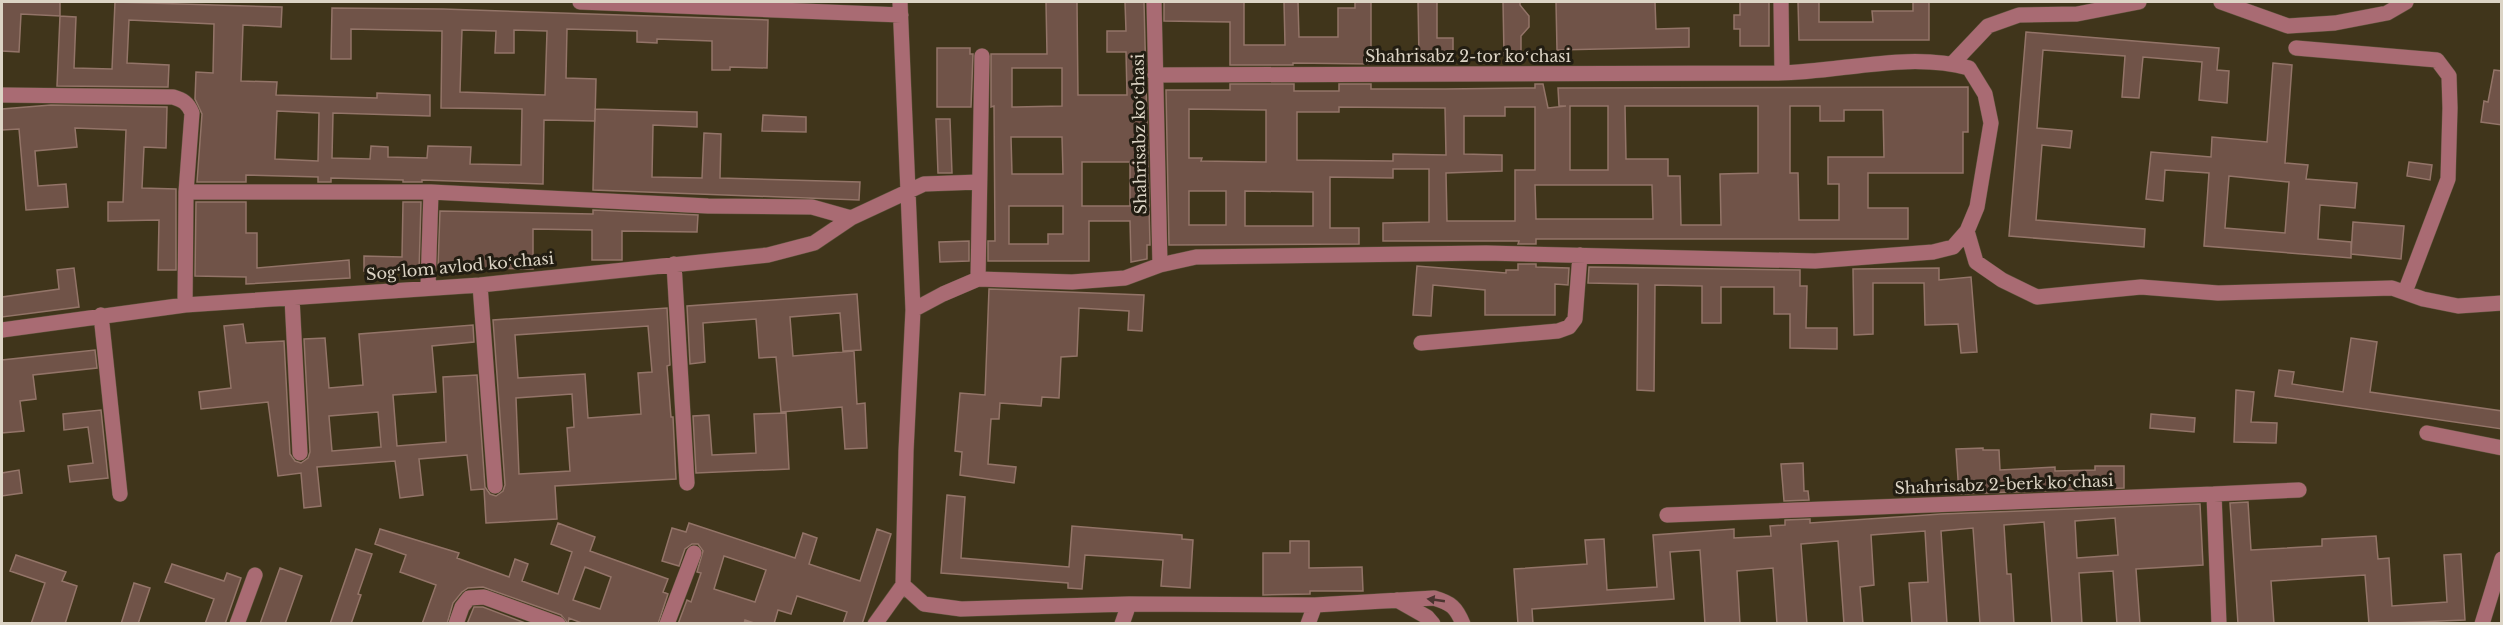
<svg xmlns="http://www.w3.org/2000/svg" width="2503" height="625" font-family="'Libre Baskerville',serif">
<rect width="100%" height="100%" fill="#40351b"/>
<!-- building -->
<path fill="#705348" stroke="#937468" stroke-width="1.5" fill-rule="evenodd" d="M2,2H60V16L21,14L19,52L2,51Z
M115,2L282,7L281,27L243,25L241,81L277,82L276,95L377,98V93L430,95V116L333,113L332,158L370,159L371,146L388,147V157L427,158L428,146L471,147L470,164L521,165L522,109L441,108L442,31L351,29V59H331L332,8L443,9L768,20L767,68L730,67V70H712V41L657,39V43L637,42V31L567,29L566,78L596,79L595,121L544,120L543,184L422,180V182H403V180L331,178V182H318V177L246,175V182H197L202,114L195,99L196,72L213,73L214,24L129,20L127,63L169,65L168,87L57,86L60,16L76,17L74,68L112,69ZM462,30L496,31L495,53H514V30L547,31L545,95L460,92ZM277,111L319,113L318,161L275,159Z
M1046,2H1077L1078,95H1127L1126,52H1107V31H1126L1125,2H1144L1150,245H1147V259L1131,262L1130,221H1089V261H988V241H995L994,106L991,107V54H1047ZM1012,68H1062V106L1012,107ZM1011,137H1062L1063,174H1012ZM1082,162H1130V206H1082ZM1009,206H1063V234H1048V244H1009Z
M1164,2H1244V45H1285L1284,2H1298L1299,37H1338V8H1355V2H1371V64L1293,63V65H1230V22L1164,21Z
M1418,2H1437V38H1453V58H1419Z
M1503,2H1520V5L1529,16V27L1521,36V55H1504Z
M1556,2H1655L1656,29L1689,28V47L1557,50Z
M1740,2H1769V46H1740V29H1734V15H1740Z
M1798,2H1819V22H1873L1872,11H1913V2H1929V40H1799Z
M2026,32L2219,48L2217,70L2229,71L2227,103L2199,100L2202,62L2143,57L2139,98L2122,97L2125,56L2043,50L2037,128L2072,131L2070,148L2042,145L2036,220L2145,229L2144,247L2009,236Z
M937,48H970V54H973L971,107H937Z
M2273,63L2292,65L2285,163L2308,165L2306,179L2357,183L2355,208L2320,205L2318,239L2351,242V258L2204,246L2209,173L2165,170L2163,201L2146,199L2151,152L2211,157L2212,137L2267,142ZM2229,176L2289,182L2285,233L2225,228Z
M2494,70L2502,71V125L2481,122L2484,101L2488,102Z
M1230,84H1294V91H1339V84H1371V89H1445L1535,88V84H1543L1548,108L1566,106H1559L1558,88L1968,87V132H1963V173H1868V208H1908V239H1536V244H1518L1519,241H1383V223L1429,222V169H1393V178L1330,177V228H1359V244L1169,245L1166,90H1230ZM1570,106H1608V170H1570ZM1625,106H1758V173L1720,174L1721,225H1681L1680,176H1668V159H1626ZM1790,106H1820V121H1844V110H1883L1884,157H1828V184H1839V220H1799L1798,173H1790ZM1339,107L1445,108L1446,155L1393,154V161L1297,160V112H1339ZM1505,107H1535V170H1515V221H1447L1446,173L1502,171V155L1464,154V116H1505ZM1189,109L1266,110V162L1201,161L1202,158H1189ZM1535,185H1652L1653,219H1536ZM1189,191H1226V225H1189ZM1245,191L1313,192V226H1245Z
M51,105L167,107L166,148L144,147L142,188L176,189V270H158L159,220L108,221V202H123L126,130L75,128L77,147L35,151L38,186L66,184L68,207L26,210L19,129L2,130V109Z
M595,109L697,112V127L653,125L652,177L702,178L704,133L721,134L720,178L860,182L859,200L593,190Z
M763,115L806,117V132L762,131Z
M936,119H950L952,173H938Z
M2409,162L2432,165L2430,180L2407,176Z
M196,202H246V233H257V268L349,260L350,278L246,284V277L195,276Z
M403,202H421L419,272L364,271V256L402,257Z
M593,210L698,215L697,232L622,231V260H592V230L533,229V269L438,267L440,211L593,214Z
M2353,222L2404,226L2401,259L2351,254Z
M969,241V261L940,262L939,242Z
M1518,264H1536V267L1569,268L1568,285L1555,284V315H1485V290L1433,285L1431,316L1413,315L1417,266L1506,273V270H1518Z
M1589,267L1800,270V286H1807L1806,328H1837V349L1790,348V314H1774V287H1721V323H1702V286L1655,285L1654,391L1637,390L1638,284L1588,283Z
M74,268L79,307L2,317V297L59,289L57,270Z
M1939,268V280L1971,277L1977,352L1961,353L1958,324L1925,325L1924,283H1873V334L1854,335L1853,269Z
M989,289L1144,295L1142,331L1128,330L1129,311L1079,308L1077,356L1061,357L1059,398L1042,397L1041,406L1000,403L999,419H991L988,464L1016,467L1014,483L960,475L962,452L955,451L960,393L985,395Z
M857,294L861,350L843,351L840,313L790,317L793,356L854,351L857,404L865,403L867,448L845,449L842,407L781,412L776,357L759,358L756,319L703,323L705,362L690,364L687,306Z
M667,308L670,365L667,366L671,417H673L676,479L555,486L557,519L486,523L484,489L471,490L467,455L419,459L423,495L400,498L395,461L317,467L321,506L304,508L301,473L278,476L268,402L201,409L199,392L231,388L224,326L243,324L246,343L284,341L290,454L295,461L301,463L308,458L310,452L304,339L325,338L329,388L363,385L359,334L473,325L474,342L432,346L436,392L393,395L397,446L446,442L443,377L477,375L485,487L490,494L496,496L503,491L505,485L493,320ZM648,326L652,372L638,373L641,414L588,418L585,374L518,378L515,335ZM572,394L574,427L567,428L570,471L519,474L516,398ZM378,412L381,447L332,451L329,416Z
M2351,338L2377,342L2370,392L2502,411V429L2275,396L2279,370L2294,372L2292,384L2343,392Z
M95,350L97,368L33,375L36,399L20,401L24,431L2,433V360Z
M2236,390L2254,392L2251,422L2277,423L2276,443L2234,442Z
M101,410L108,478L70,482L68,466L93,463L88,427L64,430L63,414Z
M786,413L789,469L696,473L693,416L709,415L712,455L756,453L754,414Z
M2151,414L2195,418L2194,432L2150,428Z
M1983,448V450H1999L2000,470L2055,467V471L2095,470V466H2124V488L1959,494L1956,449Z
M1803,463L1804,491H1808L1809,500L1784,501L1781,464Z
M19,470L22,493L2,496V473Z
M947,495L965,497L961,558L1069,567L1072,526L1182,535V539L1193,540L1190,588L1161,586L1163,560L1085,555L1082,589L1068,588V583L941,573Z
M2248,502L2251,550L2322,546V539L2376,536L2378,559L2389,558L2392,606L2447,602L2444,555L2461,554L2465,620L2369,624L2365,575L2271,581L2274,624H2238L2230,503Z
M2200,504L2203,565L2136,569L2140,624H2117L2113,571L2079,573L2082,624H2052L2044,522L2004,525L2007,574H2011L2014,624H1980L1973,528L1941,531L1947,624H1912L1909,583L1928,582L1925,531L1871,535L1874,585L1860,587L1863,624H1844L1838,541L1801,544L1807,624H1777L1773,568L1737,571L1740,624H1705L1700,550L1670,552L1674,599L1532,609L1533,624H1518L1514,569L1587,564L1585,540L1604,539L1607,590L1657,587L1653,535L1734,529V538L1771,536L1770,526L1785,525V520L1810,519V523L1941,514ZM2115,518L2118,555L2077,558L2075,521Z
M558,523L595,537L590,551L668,579L663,592L668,594L658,624H584L569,618L568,624L561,615L483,587L468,588L462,592L453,603L447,624H422L436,585L400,572L406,555L375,544L380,529L459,553L457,558L509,577L515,559L528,564L522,581L558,594L572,552L551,544ZM585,567L611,577L600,609L573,600Z
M689,523L795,558L803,533L817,538L809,564L860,581L877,529L891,534L862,624H843L847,612L797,596L791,614L778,610L774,624H757L745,620L744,624H678L687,600L691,602L701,573L697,572L703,551L698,544H692L685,549L679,566L662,561L672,528L686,532ZM724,556L766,570L755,602L714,589Z
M1290,541H1309V568L1362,567L1363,591H1310V594L1263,595V553H1290Z
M356,549L372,554L358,594L361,595L351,624H330Z
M16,555L66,572L62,581L77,586L65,624H31L45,583L10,571Z
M172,564L224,581L227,573L241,578L225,624H205L214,599L165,582Z
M280,568L302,576L285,624H260Z
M134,583L150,588L138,624H121Z
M474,607H483L528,624H467Z"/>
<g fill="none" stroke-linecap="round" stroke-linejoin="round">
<!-- minor casing -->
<g stroke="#5c523a" stroke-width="16">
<path id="minor" d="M580,2L901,15
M1154,2L1160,265
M1781,2L1782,73
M2221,2L2288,26L2335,23L2387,13L2406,2
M2296,48L2437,60L2449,76L2450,108L2448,179L2405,292
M1952,64L1988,26L2019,15L2077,14L2139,2
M2,95L173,97C183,100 188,103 192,113L186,192L185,305
M186,192H431L708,206L812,207L851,218
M1967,231L1976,262L2002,280L2037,297L2141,287L2218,293L2392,288L2423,299L2458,306L2502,303
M674,264L687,483
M978,279L982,56
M480,285L495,486
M428,287L431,192
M292,298L300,453
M913,310L943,294L978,279L1072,282L1125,278L1160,265L1196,257L1486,253L1815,261L1933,252L1953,247L1967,231L1977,207L1991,123L1985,94L1969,68C1906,51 1839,73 1775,73C1569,74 1362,74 1155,75
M101,315L120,494
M2,330L185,305L480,285L768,255L814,243L851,218L924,184L979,182
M1421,343L1558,331L1569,327L1575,319L1580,255
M2427,433L2502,448
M2214,494L2299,490
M1667,515L2214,494L2219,624
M903,585L924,604L961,609L1129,604L1315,605L1434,598C1451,603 1456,607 1463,624
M1397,600L1427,617L1433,624
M237,624L255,575
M456,624L462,607L469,598L484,597L558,624
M667,624L694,553
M875,624L903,585L906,451L913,310L900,2
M1122,624L1129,604
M1308,624L1315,605
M2482,624L2502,559"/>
</g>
<!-- minor -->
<use href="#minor" stroke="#a96b73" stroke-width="15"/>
</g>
<!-- one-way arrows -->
<defs><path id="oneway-solid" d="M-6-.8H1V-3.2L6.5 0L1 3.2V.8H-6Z" transform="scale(1.5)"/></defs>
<use fill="#4a342f" href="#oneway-solid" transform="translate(1436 600) rotate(-172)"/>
<g text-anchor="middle" stroke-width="6" stroke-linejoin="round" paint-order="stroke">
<!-- street labels -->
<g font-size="16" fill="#dcd4c5" stroke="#221d12">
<text x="1468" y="62">Shahrisabz 2-tor koʻchasi</text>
<text transform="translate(1139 134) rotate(-91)" y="6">Shahrisabz koʻchasi</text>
<text transform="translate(460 266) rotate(-5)" y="6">Sogʻlom avlod koʻchasi</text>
<text transform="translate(2004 484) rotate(-2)" y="6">Shahrisabz 2-berk koʻchasi</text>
</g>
</g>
<!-- border -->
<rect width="2503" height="625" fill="none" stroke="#dcd4c5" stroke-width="6"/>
</svg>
